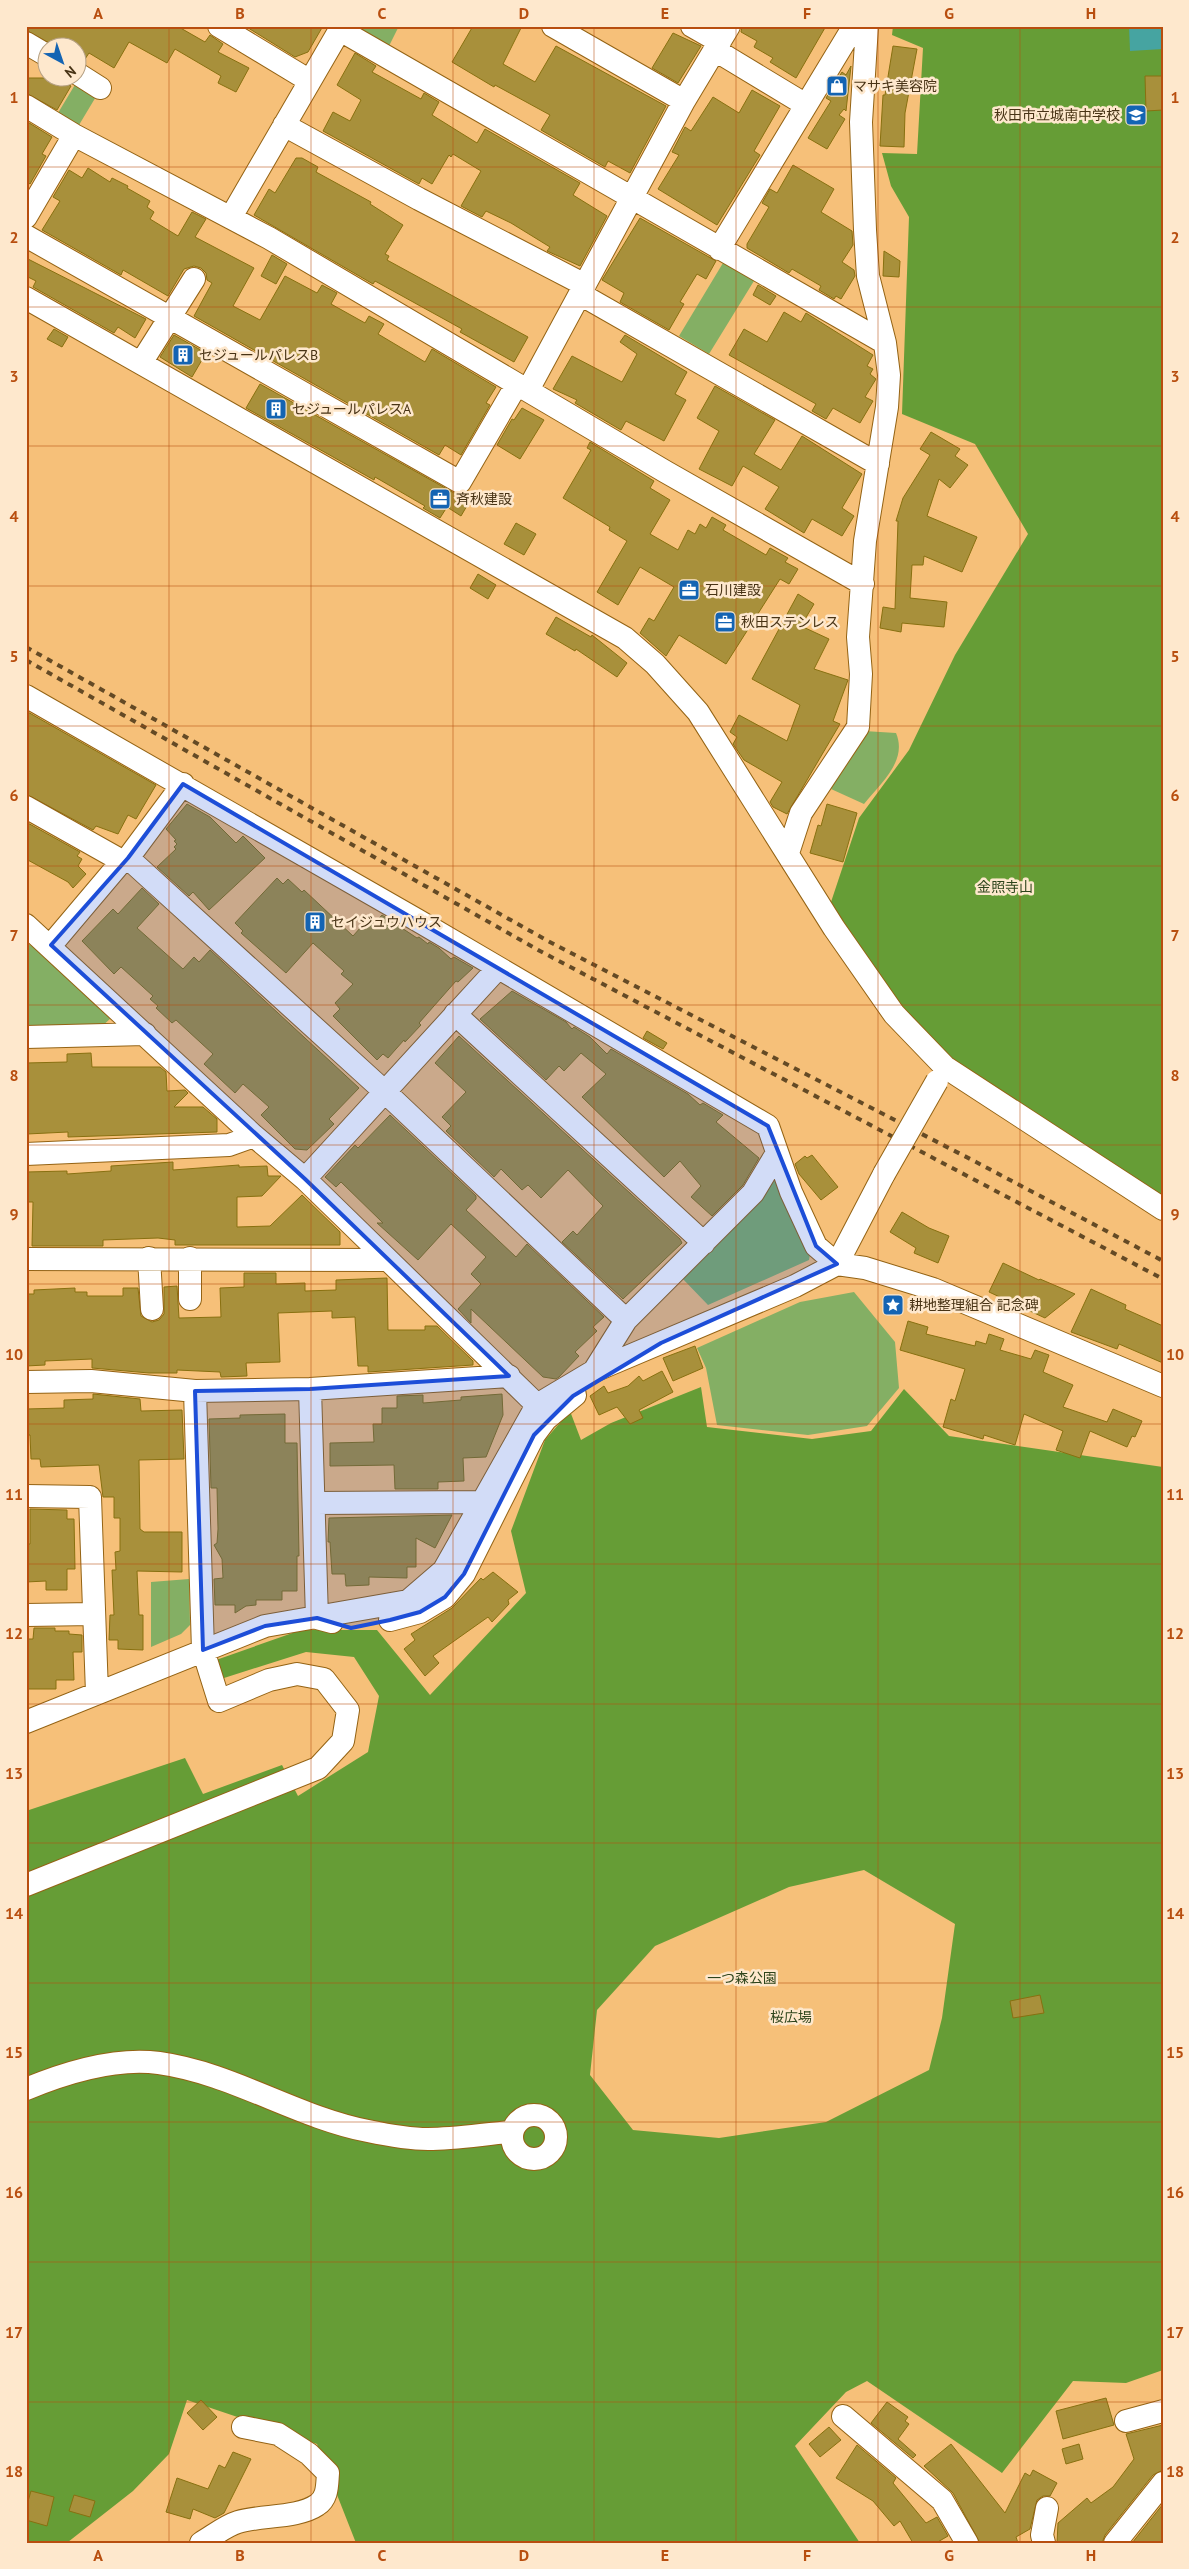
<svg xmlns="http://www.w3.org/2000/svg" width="1189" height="2569" font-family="'PT Sans','Noto Sans JP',sans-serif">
<rect width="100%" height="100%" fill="#f6c079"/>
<!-- green -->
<path fill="#84af64" d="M361,26H399L389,46L362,31Z
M76,83L97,95L79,125L58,113Z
M726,258L757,276L709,354L679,336Z
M864,731L896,733C908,761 880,784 864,804L831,789Z
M26,943L38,949L111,1018L100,1028H26Z
M777,1180L810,1254L809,1260L708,1305L680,1276L768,1184Z
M854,1292L895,1342L899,1388L867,1426L808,1435L717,1425L706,1368L697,1348L800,1302Z
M189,1579L190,1625L181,1634L151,1647V1582Z"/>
<!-- forest -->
<path fill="#669d36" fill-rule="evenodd" d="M893,26H1163V1196L910,1038L830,905L859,818L909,750L955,655L1028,534L975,444L902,414L909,217L891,186L882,153L917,154L923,48L892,35Z
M701,1387L707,1427L812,1439L871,1431L904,1389L949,1436L1163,1467V2370L1126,2383L1073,2381L1002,2473L867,2381L846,2392L795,2446L860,2543H356L317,2444L187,2400L169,2454L133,2491L68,2542L26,2543V1811L185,1758L203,1794L282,1765L298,1796L368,1752L379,1696L354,1657L306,1652L224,1678L216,1660L301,1630H377L430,1695L526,1593L511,1531L545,1440L570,1411L581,1440L611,1423ZM864,1870L955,1924L942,2018L929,2070L826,2122L719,2138L633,2130L590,2075L597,2010L655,1946L789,1887Z"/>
<!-- water -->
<path fill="#46a4a1" d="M1129,26H1163V49L1130,51Z"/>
<!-- building -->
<path fill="#a8903b" stroke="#887010" d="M26,26H177L205,42L210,35L223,44L218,52L249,68L236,92L218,83L221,76L175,49L167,63L129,42L114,68L89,53L83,62L78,61V48H58L26,30Z
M245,26H323L308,52L295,57Z
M473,26H522L503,64L535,82L556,46L666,106L630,173L608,161L605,167L541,130L550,115L495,85L494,87L452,62Z
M742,26H826L796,78L770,62L773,58L754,47L757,41L741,32Z
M673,33L701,46L678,83L652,68Z
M893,46L917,49L905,113L904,147L880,146L883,95H885Z
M355,53L376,66L372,72L421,99L424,93L439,102L432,115L477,143L485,129L580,183L573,195L607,216L580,266L547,251L550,247L511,223L486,211L482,217L461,206L481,171L453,154L451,157L449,155L432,184L422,178L419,184L323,131L333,112L350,121L361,100L337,85Z
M851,66L846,111L844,109L839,115L845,119L827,149L808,138L831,101L826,98L842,72L846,75Z
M1145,76H1163V110L1146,111Z
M26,78H56L71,86L57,110L26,93Z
M752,90L780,106L754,151L760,155L717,225L658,189L679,155L672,152L685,127L691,131L713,97L739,113Z
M26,121L52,137L42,154L46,156L30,184L26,181Z
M296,158H302L318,167L316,172L371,202L370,204L403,225L385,254L389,256L387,260L528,337L514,362L460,332L462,329L375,281L373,284L254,215L269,189L275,193Z
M793,165L834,189L821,212L852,231L853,245L842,262L854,270L855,276L841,299L836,296L834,299L819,290L821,286L792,269L789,273L747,248V244L769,207L762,203L770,189L777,193Z
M88,168L110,182L112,178L128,186L127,188L150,201L147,207L154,212L150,219L178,236L192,212L206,219L195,237L254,268L233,306L260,320L285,276L317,293L322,285L337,293L331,304L365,323L369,316L384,324L378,334L425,362L432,349L496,387L486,403L490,405L461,455L445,445L439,455L194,316L212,283L207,280L206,273L201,268L194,266L184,269L168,296L123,270L121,275L42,230L60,201L53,197L69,170L82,178Z
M640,218L716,261L706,279L697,274L680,302L684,304L669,330L620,302L624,293L602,280Z
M884,251L900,261L899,277L883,276Z
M272,255L287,264L276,284L261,276Z
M26,258L146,319L135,338L118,327L114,333L33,287L36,281L26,276Z
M758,285L776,296L770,305L753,295Z
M784,312L801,322L806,313L873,355L867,366L873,369L870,374L876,379L865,397L873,401L860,423L833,408L826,419L812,411L816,404L729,355L744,329L767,342Z
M54,329L68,337L62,347L47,339Z
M174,335L206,353L192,377L160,357Z
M625,335L687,372L675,394L686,400L664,441L626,421L621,430L575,403L577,400L553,389L572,356L622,382L637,354L620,342Z
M260,384L454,493L471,499L461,516L447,507L440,518L423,508L425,506L375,477L374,480L246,408Z
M715,386L775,420L754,454L781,470L802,436L862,474L842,508L854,516L842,536L812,519L804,533L765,509L779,487L743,466L732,486L699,469L719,431L697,418Z
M522,408L544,420L520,459L497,445L512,419L514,420Z
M931,432L960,449L955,456L968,465L950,488L939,479L927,516L977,537L962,572L924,556L923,565H912L910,598L947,602L944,627L902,623L901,632L880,628L883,607L895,609L898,521H896L903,498L930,455L920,449Z
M590,442L654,481L650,488L670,500L650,534L678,550L688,530L695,534L700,524L706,528L712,517L726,525L723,530L766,555L770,548L788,558L785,562L798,569L789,584L780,579L726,664L679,635L666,656L640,633L649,618L654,621L674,587L640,567L618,605L597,592L627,541L609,530L610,527L563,498L591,450L587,448Z
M516,523L536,534L524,555L504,544Z
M478,574L496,585L488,599L470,588Z
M798,594L814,604L801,626L829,639L814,669L848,680L833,721L840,724L787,814L773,807L770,802L782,782L744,760L733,744L737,737L730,732L739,715L787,741L800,705L752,679Z
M556,617L591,637L592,635L627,663L617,677L576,649L575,651L546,634Z
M26,711L156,785L136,819L128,815L118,834L96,826L93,830L26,794Z
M187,804L210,817L236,843L243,836L265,858L209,910L193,892L189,896L157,867L176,849L174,847L177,844L174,841L176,840L166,829Z
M827,804L857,813L843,862L810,853L818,825L821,826Z
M26,822L80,852L77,856L82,859L78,866L86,874L73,888L68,882L26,859Z
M277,878L283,884L288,879L302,892L304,890L353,936L369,918L375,923L382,915L417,938L419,937L428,944L429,942L439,948L451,959L454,957L473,968L458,982L456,981L419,1023L421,1025L405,1042L404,1040L388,1058L383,1054L377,1060L333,1016L340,1009L335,1003L353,984L341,974L344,971L313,943L286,973L241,933L243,931L235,923Z
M142,888L159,904L137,928L183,969L194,957L199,962L210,950L359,1088L329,1119L334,1124L307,1150L295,1149L261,1115L269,1107L243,1084L235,1093L204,1064L213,1054L176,1020L172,1023L156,1008L158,1006L150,999L153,996L121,967L114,974L82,941L113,909L118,914Z
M512,991L566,1022L572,1029L574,1027L590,1037L607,1054L611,1049L688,1094L700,1105L703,1103L723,1115L716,1122L759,1158L743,1185L712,1216L691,1197L701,1186L680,1161L664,1177L582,1097L606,1074L581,1053L564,1071L559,1066L546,1080L480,1019Z
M647,1031L667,1043L663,1049L643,1038Z
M459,1036L680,1239L682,1243L623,1299L562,1242L573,1231L577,1235L603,1206L568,1170L541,1198L528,1185L522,1190L501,1169L494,1177L446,1131L451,1126L442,1117L466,1092L435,1063Z
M91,1053L92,1067H160L166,1072L167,1091L185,1090L188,1093L174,1107H203L217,1119V1132L68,1137V1132L27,1134L26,1063L67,1062V1054Z
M390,1115L476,1196V1199L466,1210L516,1257L527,1244L604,1317L593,1327L597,1331L575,1352L579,1356L559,1377L556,1379L543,1377L471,1309V1323L458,1309L481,1284L471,1274L486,1257L451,1224L418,1260L377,1223H383L341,1182L336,1187L325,1177L355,1145L358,1148Z
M812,1155L838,1187L821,1200L799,1174L795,1164L805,1156L807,1158Z
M173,1162V1170L239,1165V1167L267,1166L268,1176H281L262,1196L237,1197V1227L270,1226L302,1195L340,1232V1245H175V1240L158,1238L103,1240V1246H32L33,1202H26V1172L67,1171V1174L111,1171V1166Z
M902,1212L929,1228L949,1236L938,1263L914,1253L916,1248L890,1232Z
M1003,1263L1039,1280L1040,1279L1075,1294L1045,1318L989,1292Z
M244,1273H276V1284L305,1283V1291L336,1290V1280L387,1278L388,1330H425V1326H437L473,1361V1365L368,1372V1366H358L355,1317L332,1318V1311L278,1313L280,1362L246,1363L247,1376L221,1377L220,1372L177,1370V1373H149L92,1368V1359L45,1361V1365L26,1366V1294H34V1290L75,1288V1292H87V1296H123V1288H138L141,1316L152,1322L159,1320L164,1314V1287L177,1286L179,1318L221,1317L220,1288L244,1287Z
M1091,1289L1126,1305L1125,1309L1163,1326V1363L1119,1344L1117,1349L1071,1332Z
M908,1321L928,1327L926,1334L975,1346L976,1341L986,1344L989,1334L1004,1339L1000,1350L1031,1359L1035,1350L1049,1355L1043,1372L1073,1385L1063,1407L1107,1422L1113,1409L1142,1421L1135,1437L1132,1436L1127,1447L1090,1431L1080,1458L1056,1450L1063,1431L1024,1414L1015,1445L984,1435L983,1439L943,1427L951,1399L955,1401L965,1369L900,1350Z
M695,1346L703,1368L673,1381L663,1358Z
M662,1371L673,1392L639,1410L643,1418L630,1424L617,1407L599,1415L590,1396L604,1386L608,1393L628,1386L639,1376L643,1381Z
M93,1394L140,1399L141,1411L182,1410L184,1459L139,1460L140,1529L144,1532H182V1572L137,1571L139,1615H143V1650L118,1649V1640H109L110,1615H114L112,1570H116L115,1552L120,1551V1518H114V1497H103L99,1465L41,1467L40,1459H31L30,1435H26V1409L64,1408V1400L93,1399Z
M502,1394L503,1415L486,1457L463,1458L464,1481L438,1482V1489H395L394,1465L330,1466V1443L374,1442L373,1424H382V1408H397V1396L423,1395V1403L461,1400V1397Z
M285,1414V1443H297L299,1556H297V1591H282V1600H256V1605L246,1606L235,1613V1605H215L214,1579L223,1578L222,1559L214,1545L217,1543L218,1529L217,1488H211L209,1419L240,1418V1415Z
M30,1509L67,1510V1519H74L75,1569H67V1590H46V1581L26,1582V1544H30Z
M452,1515L435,1548L416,1538V1567H407V1578L369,1577V1585L346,1586L345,1574H332L330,1542H328L329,1518Z
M493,1572L518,1592L508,1600L509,1604L492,1622L488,1617L433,1656L439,1663L425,1676L404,1649L415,1640L411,1634L452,1608L481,1578L483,1580Z
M34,1628H55V1631H69V1634L82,1635V1652H73L74,1680H56V1689H26V1639H33Z
M1040,1995L1044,2013L1013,2018L1010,2001Z
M1106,2398L1114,2425L1063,2439L1056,2411Z
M201,2400L217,2417L203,2430L187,2413Z
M887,2402L908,2417L905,2421L909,2424L898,2439L916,2455L913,2458L871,2423Z
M1163,2425V2470L1153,2475L1105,2535L1102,2543H1057L1058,2523L1087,2498L1091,2503L1113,2487L1134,2459L1126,2434Z
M829,2427L841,2440L820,2457L809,2444Z
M951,2444L1005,2513L1025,2473L1030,2476L1033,2470L1057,2483L1050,2496H1043L1037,2500L1030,2529L1016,2537L1018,2543H980L953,2493L924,2466Z
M1079,2444L1083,2459L1066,2464L1062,2449Z
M857,2445L896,2478L893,2483L926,2523L937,2517L948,2536L936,2543H913L900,2521L894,2526L873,2501L836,2478Z
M233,2452L251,2459L224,2513L215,2518L193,2509L190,2519L166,2512L177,2478L208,2489L219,2465L225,2468Z
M31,2491L54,2497L47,2526L26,2520V2508Z
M74,2495L95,2501L90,2517L69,2511Z
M1163,2504V2543H1132Z"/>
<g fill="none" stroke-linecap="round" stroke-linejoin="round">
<!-- street casing -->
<g stroke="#946314" stroke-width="24">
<path id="street" d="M219,26L310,81
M692,26L720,42
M340,30L885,343
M26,43L48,56
M715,50L806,105
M78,74L100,88
M684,101L729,26
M26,106L74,135L269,238L666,472L863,584
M284,125L419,199L585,285
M26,217L74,135
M231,217L342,26
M26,236L460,482L517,384
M719,249L854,26
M580,294L878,464
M26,298L625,638L655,664L698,712L834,928L894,1014L945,1067L1163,1209
M141,363L194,279
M528,390L684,101L553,26
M26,696L417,920L768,1126L791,1192L816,1246L837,1264L884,1174
M26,807L122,861
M788,853L801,813L858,727L861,674L858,637L865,541L887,407L889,375L885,343L868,276L865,230L861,122L867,26
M128,858L384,1091L626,1320
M26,925L254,1136L305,1179L537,1405
M51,945L122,861L128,858L183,784
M455,1014L704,1243
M26,1037L145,1034
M26,1154L229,1145L254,1136
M305,1179L498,968
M149,1258L152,1309
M26,1259L386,1260
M190,1299V1258
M594,1371L626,1320L753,1193L777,1153
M26,1382L91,1381L195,1391L310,1389L509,1376
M310,1389L317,1618L332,1622
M26,1496L90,1497L97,1693
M314,1503L481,1502
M26,1615L94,1614
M390,1620L420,1612L445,1597L464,1574L534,1435L546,1419L575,1395
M26,1722L265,1626L408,1601L444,1570L537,1405L594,1371L795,1286L837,1264L865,1268L933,1289L1163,1386
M26,1885L318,1768L343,1741L348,1710L324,1679L297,1674L269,1680L219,1701L203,1650L195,1391
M26,2089C67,2072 115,2057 159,2063C232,2073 296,2117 368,2131C387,2135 409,2139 428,2139C456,2139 484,2134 511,2132
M512 2137a22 22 0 1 1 44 0a22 22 0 1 1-44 0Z
M843,2416L942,2500L967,2543
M1126,2421L1163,2411
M201,2543C213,2536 225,2526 238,2522C261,2515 298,2518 317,2505C328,2498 327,2485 328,2473L309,2454L278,2434L243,2427
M1044,2543L1042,2535L1047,2508
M1115,2543L1163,2483"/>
</g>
<!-- street -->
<use href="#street" stroke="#fff" stroke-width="22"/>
<!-- rail -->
<path stroke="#644a25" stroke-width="4" stroke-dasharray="6 6" stroke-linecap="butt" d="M26,647L548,941L976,1162L1163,1261
M26,660L540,951L1163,1279"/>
<!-- street-bridge casing -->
<g stroke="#946314" stroke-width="24" stroke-linecap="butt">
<path id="street-bridge" d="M884,1174L937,1081"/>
</g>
<!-- street-bridge -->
<use href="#street-bridge" stroke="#fff" stroke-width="22"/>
</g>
<!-- marked area -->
<path fill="#1d4ed8" fill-opacity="0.2" stroke="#1d4ed8" stroke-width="4" stroke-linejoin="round" d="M183,784L768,1126L816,1246L837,1264L661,1343L573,1396L534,1435L464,1574L445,1597L420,1612L390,1620L351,1628L317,1618L265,1626L203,1650L195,1391L310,1389L509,1376L305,1179L51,945L128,858Z"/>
<!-- grid -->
<path fill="none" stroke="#b84e0f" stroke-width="1" stroke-opacity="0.55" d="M169,26V2543M311,26V2543M453,26V2543M594,26V2543M736,26V2543M878,26V2543M1020,26V2543M26,167H1163M26,307H1163M26,446H1163M26,586H1163M26,726H1163M26,866H1163M26,1005H1163M26,1145H1163M26,1284H1163M26,1424H1163M26,1564H1163M26,1704H1163M26,1843H1163M26,1983H1163M26,2122H1163M26,2262H1163M26,2402H1163"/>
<!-- icons -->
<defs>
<g id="shop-square" transform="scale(1.125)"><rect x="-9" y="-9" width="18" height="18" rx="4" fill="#1464b3" stroke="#fee8cd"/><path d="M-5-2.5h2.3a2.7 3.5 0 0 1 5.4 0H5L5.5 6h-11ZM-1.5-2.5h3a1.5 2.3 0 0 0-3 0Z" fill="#fff"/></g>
<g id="school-square" transform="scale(1.125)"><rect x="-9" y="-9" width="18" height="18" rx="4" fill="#1464b3" stroke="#fee8cd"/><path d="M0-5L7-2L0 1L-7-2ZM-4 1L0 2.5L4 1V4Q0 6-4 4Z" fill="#fff"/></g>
<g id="building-square" transform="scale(1.125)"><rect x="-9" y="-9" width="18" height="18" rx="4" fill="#1464b3" stroke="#fee8cd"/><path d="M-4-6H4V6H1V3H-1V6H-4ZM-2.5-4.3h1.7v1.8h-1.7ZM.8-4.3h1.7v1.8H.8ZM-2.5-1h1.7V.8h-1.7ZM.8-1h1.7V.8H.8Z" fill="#fff"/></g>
<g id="office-square" transform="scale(1.125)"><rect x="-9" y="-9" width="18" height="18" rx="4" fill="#1464b3" stroke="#fee8cd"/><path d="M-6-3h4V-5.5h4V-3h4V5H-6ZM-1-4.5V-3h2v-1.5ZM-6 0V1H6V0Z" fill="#fff"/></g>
<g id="sight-square" transform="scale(1.125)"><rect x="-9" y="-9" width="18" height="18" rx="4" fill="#1464b3" stroke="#fee8cd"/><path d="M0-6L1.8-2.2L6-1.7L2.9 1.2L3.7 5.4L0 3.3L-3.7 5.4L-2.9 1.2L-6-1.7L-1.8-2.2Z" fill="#fff"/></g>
</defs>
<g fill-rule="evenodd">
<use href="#shop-square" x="837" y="86"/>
<use href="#school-square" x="1136" y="115"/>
<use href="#building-square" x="183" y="355"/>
<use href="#building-square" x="276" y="409"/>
<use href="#office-square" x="440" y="499"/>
<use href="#office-square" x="689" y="590"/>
<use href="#office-square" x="725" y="622"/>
<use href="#building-square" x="315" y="922"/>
<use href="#sight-square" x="893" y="1305"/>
</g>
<g text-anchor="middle" stroke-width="5" stroke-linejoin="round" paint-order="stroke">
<!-- poi labels -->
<g font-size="14" fill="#483315" stroke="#fee8cd" text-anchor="start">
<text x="853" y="91">マサキ美容院</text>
<text x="1120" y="120" text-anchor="end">秋田市立城南中学校</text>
<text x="199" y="360">セジュールパレスB</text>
<text x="292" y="414">セジュールパレスA</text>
<text x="456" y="504">斉秋建設</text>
<text x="705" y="595">石川建設</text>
<text x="741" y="627">秋田ステンレス</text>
<text x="331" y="927">セイジュウハウス</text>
<text x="909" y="1310">耕地整理組合 記念碑</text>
</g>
<!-- park labels -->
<g font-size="14" fill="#2d441b" stroke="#fee8cd">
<text x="1005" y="892">金照寺山</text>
<text x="742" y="1983">一つ森公園</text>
<text x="791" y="2022">桜広場</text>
</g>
</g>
<!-- border -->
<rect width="1189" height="2569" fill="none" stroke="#fee8cd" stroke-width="55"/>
<!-- north arrow -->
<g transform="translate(62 62) rotate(140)"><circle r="24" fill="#fee8cd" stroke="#b5a083"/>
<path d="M0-4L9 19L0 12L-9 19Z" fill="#1464b3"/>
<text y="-8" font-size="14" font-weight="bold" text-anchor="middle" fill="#483315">N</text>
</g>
<rect x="28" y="28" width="1134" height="2514" fill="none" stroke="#b84e0f" stroke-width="2"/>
<g font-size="16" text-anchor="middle" font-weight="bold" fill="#b84e0f">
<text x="98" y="19">A</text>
<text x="240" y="19">B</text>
<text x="382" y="19">C</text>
<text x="524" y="19">D</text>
<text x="665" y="19">E</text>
<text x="807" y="19">F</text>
<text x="949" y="19">G</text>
<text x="1091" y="19">H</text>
<text x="14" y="103">1</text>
<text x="1175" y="103">1</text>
<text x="14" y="243">2</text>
<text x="1175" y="243">2</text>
<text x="14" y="382">3</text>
<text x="1175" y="382">3</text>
<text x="14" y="522">4</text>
<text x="1175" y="522">4</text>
<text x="14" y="662">5</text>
<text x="1175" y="662">5</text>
<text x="14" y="801">6</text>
<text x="1175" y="801">6</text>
<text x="14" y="941">7</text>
<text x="1175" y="941">7</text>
<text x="14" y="1081">8</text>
<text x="1175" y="1081">8</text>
<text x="14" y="1220">9</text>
<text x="1175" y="1220">9</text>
<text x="14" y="1360">10</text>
<text x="1175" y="1360">10</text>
<text x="14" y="1500">11</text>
<text x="1175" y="1500">11</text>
<text x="14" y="1639">12</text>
<text x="1175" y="1639">12</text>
<text x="14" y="1779">13</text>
<text x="1175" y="1779">13</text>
<text x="14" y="1919">14</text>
<text x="1175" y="1919">14</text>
<text x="14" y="2058">15</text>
<text x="1175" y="2058">15</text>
<text x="14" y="2198">16</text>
<text x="1175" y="2198">16</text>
<text x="14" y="2338">17</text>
<text x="1175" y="2338">17</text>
<text x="14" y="2477">18</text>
<text x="1175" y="2477">18</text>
<text x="98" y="2561">A</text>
<text x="240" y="2561">B</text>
<text x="382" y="2561">C</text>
<text x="524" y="2561">D</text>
<text x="665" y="2561">E</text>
<text x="807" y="2561">F</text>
<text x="949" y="2561">G</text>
<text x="1091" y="2561">H</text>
</g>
</svg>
